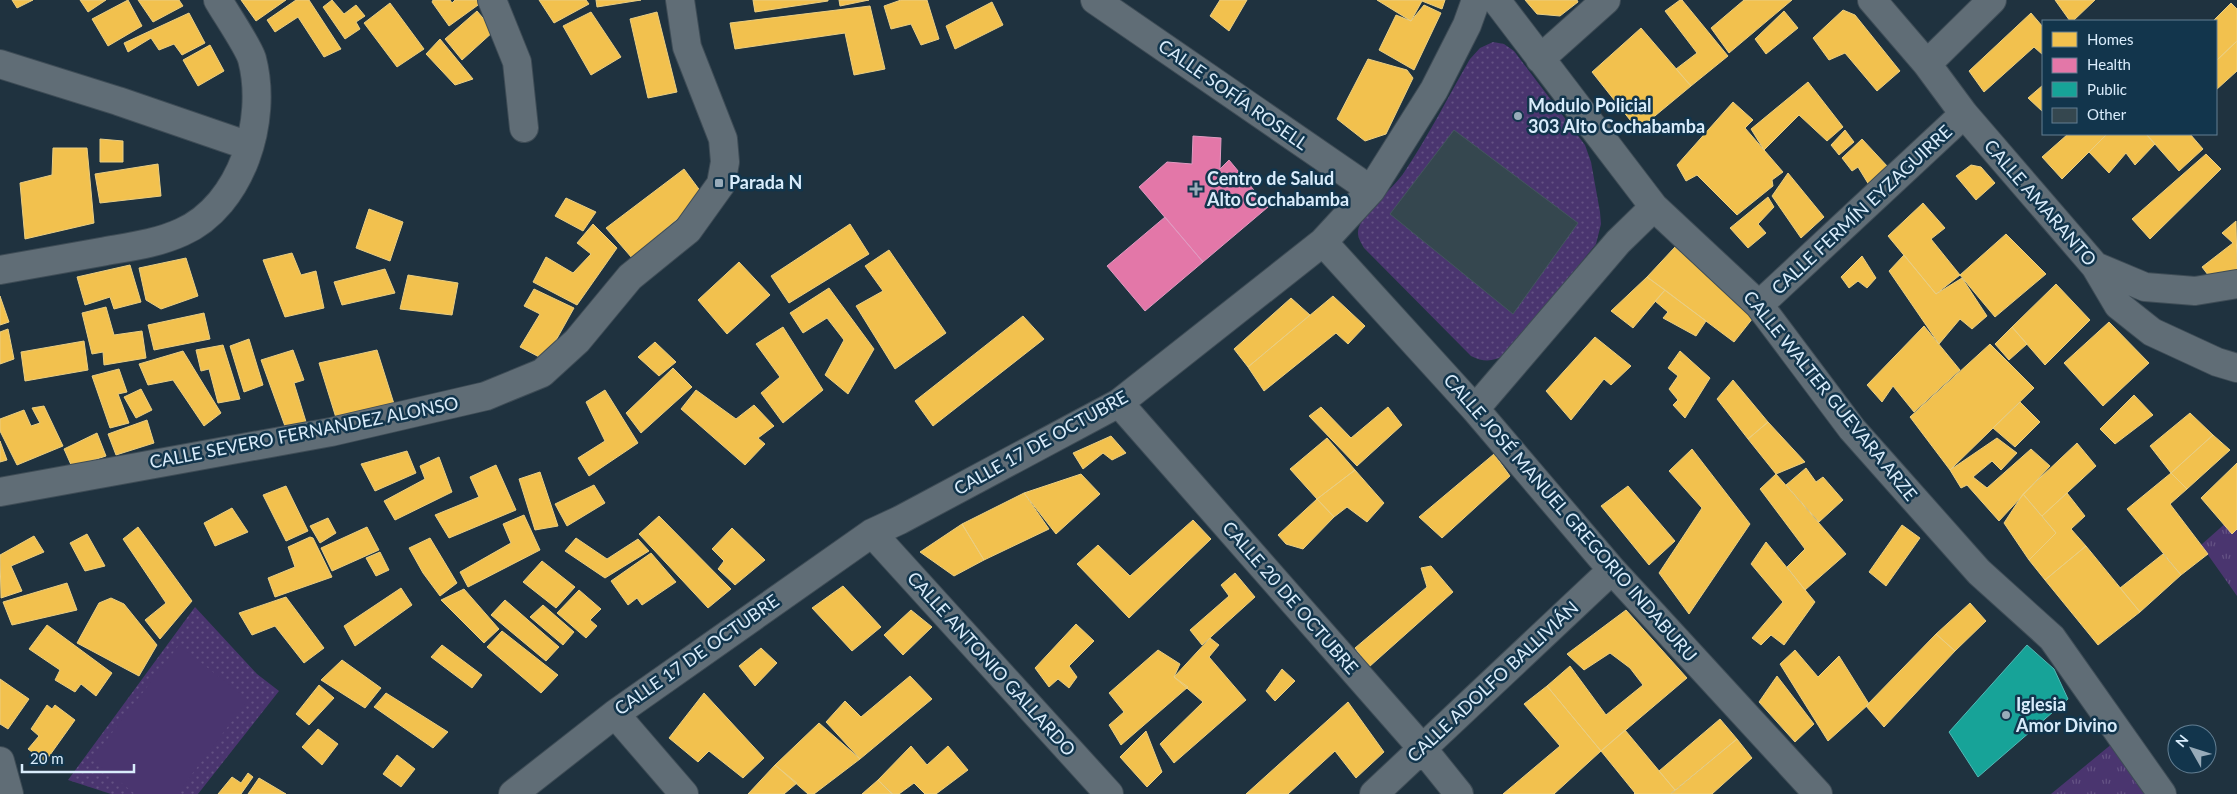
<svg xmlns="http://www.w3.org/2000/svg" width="2237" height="794" font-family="Lato,sans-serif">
<defs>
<pattern id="grass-tufts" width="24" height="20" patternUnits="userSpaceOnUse" patternTransform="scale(1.25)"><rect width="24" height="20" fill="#4a356f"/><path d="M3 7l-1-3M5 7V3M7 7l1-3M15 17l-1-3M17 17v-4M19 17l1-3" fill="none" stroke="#645284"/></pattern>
<pattern id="park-dots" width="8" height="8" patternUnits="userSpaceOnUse" patternTransform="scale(1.25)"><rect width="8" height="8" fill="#4a356f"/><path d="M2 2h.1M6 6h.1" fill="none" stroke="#645284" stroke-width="1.8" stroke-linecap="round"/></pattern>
</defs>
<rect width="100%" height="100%" fill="#1f323f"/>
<!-- grass -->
<path fill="url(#grass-tufts)" d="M2237,513V596L2201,545Z
M2113,743L2146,794H2051Z"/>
<!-- park -->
<path fill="url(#park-dots)" d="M1493,42L1504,44L1514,51L1585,145L1591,162L1600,212L1601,224L1596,244L1506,355C1493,361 1485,363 1471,356L1364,248C1360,241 1356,235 1359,227C1366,210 1391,190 1403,174C1428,137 1448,97 1470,59L1480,48Z
M195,607L257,674L279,691L198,794H111L68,780Z"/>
<!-- pitch -->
<path fill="#4a356f" d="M179,645L248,700L177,794H135L92,759Z"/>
<!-- homes -->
<path fill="#f2c14e" stroke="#eace82" d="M12,0H33L17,8Z
M80,0H106L88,12Z
M128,0L142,26L108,46L92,19Z
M138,0H179L183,6L153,22Z
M241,0H286L256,21Z
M296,0H309L341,49L324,57L298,17L275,32L267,20Z
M332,0L344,14L356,5L365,16L356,22L360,29L345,39L323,7Z
M433,0H450L452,3L455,0H485L449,26L432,2Z
M539,0H586L589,4L554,23Z
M596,0H641L597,7Z
M753,0H828V1L755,12Z
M839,0H869L840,6Z
M901,0H927L939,39L921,45L911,24L891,29L884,6Z
M1220,0H1247L1229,31L1210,16Z
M1377,0H1445L1442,9L1422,1L1411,21Z
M1525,0H1577L1578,2L1560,16L1537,14Z
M1680,0H1682L1728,56L1691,86L1676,69L1697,53L1665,11Z
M1744,0H1792L1729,53L1711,28Z
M2055,0H2095L2073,21H2070Z
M992,2L1003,25L955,49L946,26Z
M390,3L424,49L397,67L364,23Z
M2231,3L2237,9V41L2216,61V21H2213Z
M1424,5L1441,13L1414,70L1379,50L1396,15L1411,21Z
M870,6L885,69L854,75L845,33L735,49L730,23Z
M1843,10L1855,15L1900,71L1877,91L1845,53L1829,60L1813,38Z
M477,11L494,31L462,60L445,39Z
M1784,11L1798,28L1766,54L1755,39Z
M591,12L621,57L591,75L563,26Z
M657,12L677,92L648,98L630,19Z
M189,13L205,43L182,55L174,44L159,50L151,38L128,52L124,43Z
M2031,13L2043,27V55L2034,47L1984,92L1969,71Z
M1641,28L1691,86L1638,130L1592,72Z
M440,39L473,79L455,85L426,54Z
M2237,41V71L2216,90V61Z
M210,45L224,71L198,86L183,60Z
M1368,59L1407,70L1413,78L1386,134L1365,141L1337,119Z
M1808,82L1843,127L1827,141L1799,115L1764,150L1751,129Z
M2043,85V112L2028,98Z
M1733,102L1753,120L1745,128L1783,172L1772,180L1773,186L1737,215L1697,175L1686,181L1677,165Z
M1845,130L1854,142L1839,155L1831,145Z
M2068,134H2107L2062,179L2042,157Z
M2107,134H2146L2155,144L2135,165L2126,153L2109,173L2089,152Z
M2146,134H2190L2203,149L2179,171Z
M100,139L123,141V162H100Z
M1862,139L1888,167L1869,185L1858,167L1852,171L1842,158Z
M53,148H87L94,223L25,239L20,183L52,175Z
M2206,154L2221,169L2150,239L2132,219Z
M158,164L161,196L100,203L95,174Z
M1971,165L1981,167L1995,183L1976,200L1956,176Z
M684,169L704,196L632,258L606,228Z
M1788,173L1824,217L1801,238L1772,196Z
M1768,197L1774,207L1758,224L1766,233L1748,248L1730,228Z
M566,198L596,212L583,231L555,216Z
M1923,203L1945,228L1931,239L1960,275L1936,294L1888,236Z
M369,209L403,222L390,261L356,248Z
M2236,221L2237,270L2218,288L2202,267L2233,243L2222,233Z
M593,224L617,248L577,305L533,282L546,257L573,273L591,254L577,243Z
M850,224L869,254L789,303L771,276Z
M2006,234L2046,274L1995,317L1960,275Z
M1675,247L1726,291L1753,318L1734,342L1647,277Z
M889,250L946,333L895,369L856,306L883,291L865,266Z
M292,253L301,275L316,271L324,308L285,317L263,260Z
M1904,255L1936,294L1962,278L1987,316L1972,329L1960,319L1939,344L1889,271Z
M1862,256L1876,278L1867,288L1858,281L1849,288L1841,277Z
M186,258L198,296L161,309L146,300L139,268Z
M739,262L770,295L727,334L698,300Z
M130,265L141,302L114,309L110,297L85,305L77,277Z
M385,269L395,293L342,305L334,282Z
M408,275L458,283L452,315L400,309Z
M1647,277L1665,290L1633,328L1611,311Z
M2056,284L2090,320L2045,365L2012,327Z
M829,288L874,349L848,394L825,375L844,340L827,318L803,333L790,313Z
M534,289L574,308L545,360L520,347L540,314L524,306Z
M1665,290L1706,321L1696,336L1663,318L1668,312L1655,301Z
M0,296L9,322L0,325Z
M1333,296L1365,326L1348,344L1336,333L1264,391L1248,367Z
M1291,298L1310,315L1248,367L1234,349Z
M106,307L114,335L142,331L146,358L104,365L103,352L92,354L82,313Z
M204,313L210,339L154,350L148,325Z
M1023,316L1044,339L933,426L915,401Z
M2109,322L2149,363L2103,406L2064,363Z
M1924,326L1960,370L1914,412L1893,386L1882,402L1867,385Z
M783,327L823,390L783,423L761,393L780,377L756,344Z
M2012,327L2027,344L2009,360L1995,344Z
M8,329L14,359L0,364V332Z
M1595,337L1631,366L1611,385L1604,379L1571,420L1546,391Z
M249,339L263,385L244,392L230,346Z
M84,341L88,370L25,381L21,352Z
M655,342L676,362L659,376L638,357Z
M1990,344L2034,388L1950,470L1910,417Z
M223,345L240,399L218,403L209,369L201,371L196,350Z
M293,350L304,380L294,383L307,425L286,429L261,360Z
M377,350L395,407L337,421L319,363Z
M183,351L221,413L204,426L173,380L148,385L139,364Z
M1680,351L1710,378L1685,418L1673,405L1678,400L1669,389L1678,376L1668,368Z
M673,368L692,387L641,433L626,413Z
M119,369L127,392L118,394L129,423L110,428L92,376Z
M1733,380L1768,422L1748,439L1717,399Z
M141,389L152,410L136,418L124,397Z
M605,390L638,443L589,476L578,458L605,441L586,402Z
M696,390L736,419L754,405L774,426L758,438L765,444L745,465L681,409Z
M2134,395L2153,415L2115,444L2100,429Z
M2020,402L2040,422L2015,447L1993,428Z
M44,406L63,446L17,465L0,431V419L24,410L31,426L40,423L32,408Z
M1321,407L1351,438L1388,407L1402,425L1357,466L1309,416Z
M2190,413L2213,435L2171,473L2150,446Z
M147,420L154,443L116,455L108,434Z
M1768,422L1805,462L1776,474L1748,439Z
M97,433L106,456L72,467L64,449Z
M2213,435L2230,450L2187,489L2171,473Z
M1111,436L1126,453L1112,460L1103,453L1083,469L1073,453Z
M1327,438L1355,470L1317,499L1290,469Z
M1997,438L2017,453L2001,470L1992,461L1973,477L1987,488L2031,449L2050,466L1999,521L1967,485L1961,488L1950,470Z
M0,441L7,460L0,462Z
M2077,443L2096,466L2042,516L2023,494Z
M1692,449L1750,524L1689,614L1659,573L1702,508L1669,471Z
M407,451L416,473L375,491L361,464Z
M1494,454L1510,476L1442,538L1419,517Z
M439,457L452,492L395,520L384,501L425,479L420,466Z
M2237,463V529L2232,534L2201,498Z
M496,465L516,510L449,538L435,515L479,497L470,477Z
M1806,468L1816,482L1823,477L1843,500L1819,522L1786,485Z
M1355,470L1384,503L1367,522L1347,507L1334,517L1317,499Z
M540,472L558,526L535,530L519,479Z
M2171,473L2187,489L2170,504L2208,554L2181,575L2127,509Z
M1081,474L1100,494L1056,534L1024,493Z
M1776,474L1846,554L1805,590L1787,567L1805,549L1760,489Z
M594,485L605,503L567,526L555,504Z
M286,486L308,531L286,541L263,495Z
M1628,486L1675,541L1649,565L1601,506Z
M1024,493L1049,529L984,560L962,524Z
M2067,493L2085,516L2071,529L2086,546L2045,580L2029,560L2056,533L2042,516Z
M2023,494L2056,533L2029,560L2004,523Z
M1317,499L1334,517L1303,549L1286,544L1278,535Z
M232,508L248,532L215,546L204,523Z
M524,515L540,550L468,587L460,572L511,543L503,524Z
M659,516L731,589L708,608L639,534Z
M328,518L336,533L320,543L310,526Z
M1193,520L1211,539L1129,618L1077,564L1098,545L1130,576Z
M962,524L984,560L954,576L920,552Z
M1902,525L1920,538L1886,586L1869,572Z
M138,527L192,601L160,639L145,620L166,603L123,539Z
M367,527L379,550L332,571L321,548Z
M732,528L765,560L735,585L718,569L724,561L712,549Z
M87,534L105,566L85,571L70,543Z
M34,536L44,552L11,566L22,591L1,598L0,555Z
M310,537L313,538L332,577L275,597L268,578L295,567L288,547Z
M430,538L457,583L440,596L423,573L409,548Z
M576,538L607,559L638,539L649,551L605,578L565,551Z
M1766,542L1815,602L1784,645L1771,635L1761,645L1752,638L1783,602L1751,564Z
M2086,546L2140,612L2098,645L2045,580Z
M380,552L389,570L376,576L366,558Z
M651,553L676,582L642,605L637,598L628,605L611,581Z
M2163,554L2181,575L2140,612L2120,588Z
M542,561L575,587L556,608L523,582Z
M1431,566L1453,592L1369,667L1355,648L1427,587L1421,568Z
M1235,573L1255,597L1202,645L1190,630L1229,596L1221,585Z
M67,583L77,610L12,625L3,602Z
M843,586L881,627L852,651L812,608Z
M401,588L412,605L355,646L344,626Z
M464,589L499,629L484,643L441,600Z
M579,590L601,609L590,620L597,626L586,638L557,613Z
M286,597L324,648L304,663L275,626L252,635L239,613Z
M111,598L124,604L157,645L139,676L77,643L99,603Z
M505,600L559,647L546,661L491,615Z
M1970,603L1986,621L1955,651L1936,634Z
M543,605L574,632L563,645L530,617Z
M911,610L932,627L903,655L884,635Z
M1626,610L1687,678L1601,751L1547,686L1570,666L1606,715L1643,685L1630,668L1610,653L1584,670L1567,654Z
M1076,624L1094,641L1069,666L1077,677L1069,688L1058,679L1049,687L1035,668Z
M47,625L112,673L96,696L81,684L75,692L55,680L60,670L29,649Z
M502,631L558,675L541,693L487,647Z
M1936,634L1955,651L1884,727L1866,706Z
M1210,638L1219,645L1209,657L1246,700L1174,763L1160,744L1203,702L1174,677Z
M442,645L482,675L472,688L431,657Z
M761,648L777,663L755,686L739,666Z
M1158,650L1180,664L1174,677L1188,687L1121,745L1109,725L1124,712L1109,693Z
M1795,650L1818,677L1839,656L1869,704L1828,741L1780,664Z
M342,660L381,688L365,708L321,680Z
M1282,669L1295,681L1275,701L1266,691Z
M910,676L932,699L860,759L826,722L845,701L861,717Z
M1777,676L1814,724L1795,742L1759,702Z
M0,679L29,699L8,729L0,724Z
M319,685L334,698L309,725L296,714Z
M1547,686L1601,751L1554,794H1503L1560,746L1524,704Z
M386,693L448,732L433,748L374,707Z
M704,693L764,758L743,778L709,751L698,762L669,738Z
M1348,702L1384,752L1356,778L1335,751L1288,794H1246Z
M47,705L52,709L55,705L75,720L45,762L28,749L39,736L31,729Z
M1720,719L1737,739L1675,790L1659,771Z
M819,723L860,759L814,794H808L775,765Z
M318,729L338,744L322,765L302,747Z
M1625,730L1675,790L1670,794H1634L1635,793L1601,751Z
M1146,731L1162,772L1147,787L1120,757Z
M1737,739L1752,758L1712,794H1671Z
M911,746L927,765L948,746L968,770L936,794H925L914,783L899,794H893L878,780Z
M397,755L415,769L401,787L383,774Z
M775,765L797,783L784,794H748Z
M248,773L253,777L241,794H218L232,777L241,783Z
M259,778L286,794H248Z
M878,780L892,794H862Z"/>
<!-- health -->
<path fill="#e377a8" stroke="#e09ac1" d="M1193,136L1221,138L1220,169L1229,160L1268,207L1203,262L1139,187L1167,162L1192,164Z
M1165,217L1203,262L1145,311L1107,266Z"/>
<!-- public -->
<path fill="#17a398" stroke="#51b9b6" d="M2027,645L2054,669L2068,699L1978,777L1949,732Z"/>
<!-- building -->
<path fill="#35474f" stroke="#44565f" d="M1454,130L1578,223L1513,314L1390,214Z"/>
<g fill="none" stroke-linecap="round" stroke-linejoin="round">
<!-- minor casing -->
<g stroke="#3e4c56" stroke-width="30">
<path id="minor" d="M492,0L517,62L524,128
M1095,0L1371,190
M1496,0L1654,207L1759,305L1852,429L1979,572L2052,638L2162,794
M1872,0L1927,64L1964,114L2095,266L2118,305L2152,332L2217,362L2237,368
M1540,59L1606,0
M0,64L118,101L249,146
M1927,64L1992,0
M1323,242L1475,409L1612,570L1818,794
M2095,266L2145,287L2195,291L2237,284
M0,270C34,264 67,258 101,252C128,247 156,244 182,232C242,205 268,120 252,59C248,46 226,14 218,0
M1759,305L1964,114
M1119,403L1422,748L1459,794
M1475,409L1618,242L1654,207
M0,492L331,432L486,396L542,373L577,341L630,277L688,230L721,184L725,162L723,139L687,47L680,0
M872,533L1109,794
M615,714L684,794
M0,761L9,794
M513,794L615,714L872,533L900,520L1119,403L1323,242L1371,190L1434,90L1467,25L1476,0
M1374,794L1612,570"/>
</g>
<!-- minor -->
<use href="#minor" stroke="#606d76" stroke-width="28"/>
</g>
<!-- markers -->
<g fill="#98abb9" stroke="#12354c" stroke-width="2">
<circle cx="1518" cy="116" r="5"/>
<rect x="714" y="178" width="10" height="10" rx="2.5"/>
<path d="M1193.5 181.5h5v5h5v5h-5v5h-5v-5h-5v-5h5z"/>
<circle cx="2006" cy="715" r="5"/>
</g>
<g text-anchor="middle" stroke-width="5" stroke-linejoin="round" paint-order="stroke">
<!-- street labels -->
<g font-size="18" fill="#d9ecfb" stroke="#12354c">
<text transform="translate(1233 95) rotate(35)" y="6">CALLE SOFÍA ROSELL</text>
<text transform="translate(2040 203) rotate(49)" y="6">CALLE AMARANTO</text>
<text transform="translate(1862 210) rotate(-43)" y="6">CALLE FERMÍN EYZAGUIRRE</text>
<text transform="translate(1830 396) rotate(51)" y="6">CALLE WALTER GUEVARA ARZE</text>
<text transform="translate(304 433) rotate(-11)" y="6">CALLE SEVERO FERNANDEZ ALONSO</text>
<text transform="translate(1041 443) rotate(-29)" y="6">CALLE 17 DE OCTUBRE</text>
<text transform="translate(1570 518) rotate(49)" y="6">CALLE JOSÉ MANUEL GREGORIO INDABURU</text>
<text transform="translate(1290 598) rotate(49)" y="6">CALLE 20 DE OCTUBRE</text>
<text transform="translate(697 655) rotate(-35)" y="6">CALLE 17 DE OCTUBRE</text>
<text transform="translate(991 664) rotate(48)" y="6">CALLE ANTONIO GALLARDO</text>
<text transform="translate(1493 682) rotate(-43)" y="6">CALLE ADOLFO BALLIVIÁN</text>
</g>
<!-- poi labels -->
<g font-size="18" font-weight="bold" fill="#d9ecfb" stroke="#12354c" text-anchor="start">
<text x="1528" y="112">Modulo Policial<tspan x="1528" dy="21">303 Alto Cochabamba</tspan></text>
<text x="1207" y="185">Centro de Salud<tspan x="1207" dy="21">Alto Cochabamba</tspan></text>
<text x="729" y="189">Parada N</text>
<text x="2016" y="711">Iglesia<tspan x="2016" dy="21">Amor Divino</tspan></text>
</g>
</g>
<!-- legend -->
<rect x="2042" y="20" width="175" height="115" fill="#12354c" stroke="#627e92"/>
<rect x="2052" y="32" width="25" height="15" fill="#f2c14e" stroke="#627e92"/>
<text x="2087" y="45" font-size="15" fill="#d9ecfb">Homes</text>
<rect x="2052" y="58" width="25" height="15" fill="#e377a8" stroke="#627e92"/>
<text x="2087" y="70" font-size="15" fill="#d9ecfb">Health</text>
<rect x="2052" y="82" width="25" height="15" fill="#17a398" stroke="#627e92"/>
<text x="2087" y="95" font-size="15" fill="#d9ecfb">Public</text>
<rect x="2052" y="108" width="25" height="15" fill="#35474f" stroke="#627e92"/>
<text x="2087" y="120" font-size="15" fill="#d9ecfb">Other</text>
<!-- north arrow -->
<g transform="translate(2192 749) rotate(309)"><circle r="24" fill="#12354c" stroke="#627e92"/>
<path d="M0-4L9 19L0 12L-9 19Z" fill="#98abb9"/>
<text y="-8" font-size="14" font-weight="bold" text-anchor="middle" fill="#d9ecfb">N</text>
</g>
<!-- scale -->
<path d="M22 764v8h112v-8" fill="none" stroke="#d9ecfb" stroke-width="2.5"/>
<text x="30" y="764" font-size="15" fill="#d9ecfb" stroke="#12354c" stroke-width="4" paint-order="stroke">20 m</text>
</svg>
